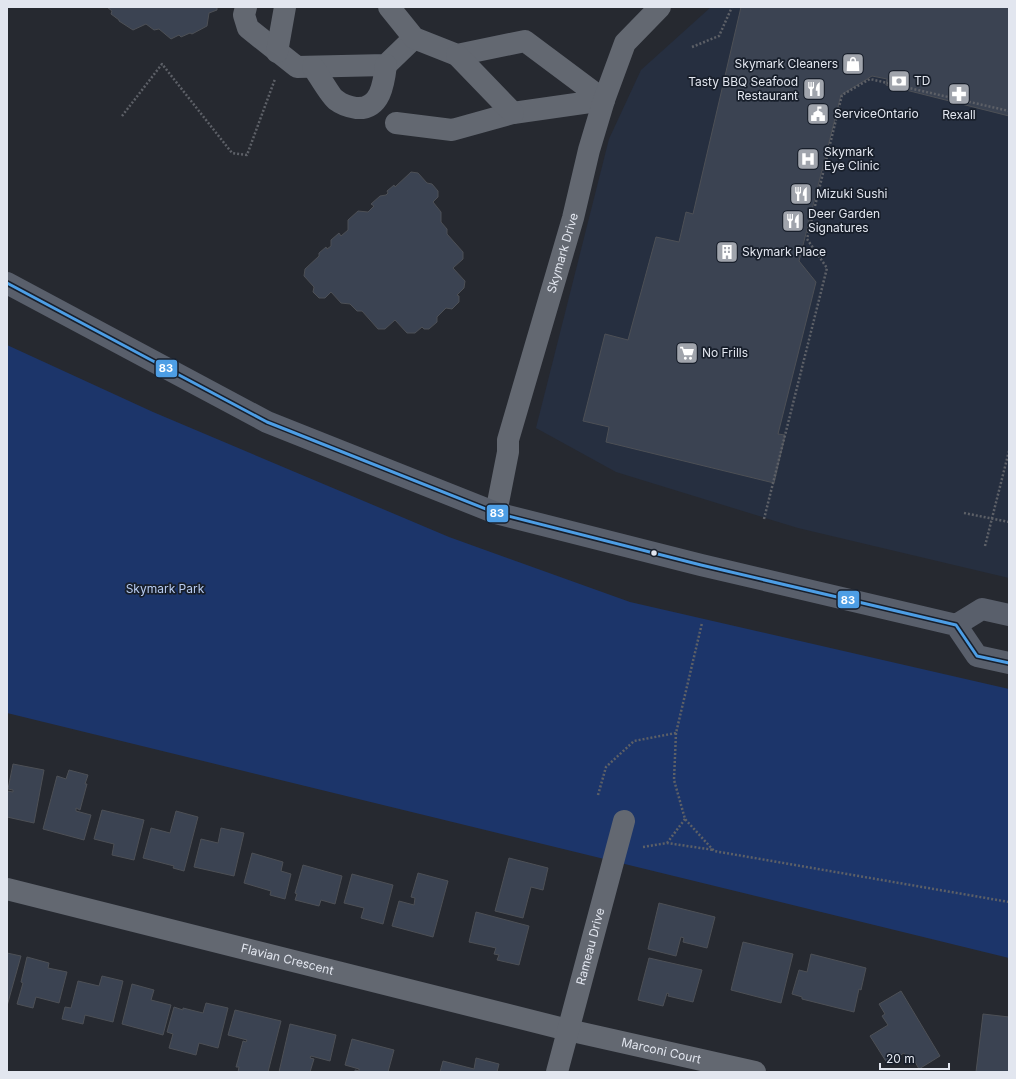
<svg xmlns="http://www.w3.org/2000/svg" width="1016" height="1079" font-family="Inter,sans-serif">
<rect width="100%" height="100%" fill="#262930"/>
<!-- built -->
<path fill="#262f40" d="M711,7H1009V578L798,528L616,472L536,428L609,139L641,70Z"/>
<!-- green -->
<path fill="#1c356a" d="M7,345L153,412L449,537L630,602L1009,689V958L7,713Z"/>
<!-- building -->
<path fill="#3b4352" stroke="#4d5056" d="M107,7H217V10L209,13L207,26L192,34L190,33L181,37L179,35L171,39L159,29L154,30L146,24L133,30L119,21V20L111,14L112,11Z
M741,7H1009V116L886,85L887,79L872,76L841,95L799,261L816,282L778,434L785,435L774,483L606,442L609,427L583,421L605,334L628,340L656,237L679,242L686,212L693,214Z
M411,172L418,173L427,183L432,184L438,191V197L433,202L441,212V222L447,229V234L463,252V259L453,268L465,281L464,288L457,295L459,296V302L452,309L446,308L437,317V322L429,329H424L422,327L415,333H407L395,320L385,329H378L362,311H357L350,304L341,303L331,292L325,298H319L313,292L314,287L304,276L305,269L319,256V253L326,247L327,249L331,246V240L339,233L341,236L348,230V220L358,211L368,212L374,206L371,204L380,196L386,195L388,193L387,191L394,185L395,187Z
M13,764L44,770L34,823L7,817V791L13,792V790L8,789Z
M69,770L88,775L85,784H87L80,810L76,808V811L91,815L84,840L43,829L57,776L66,779Z
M102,810L144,820L134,860L112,855L114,844L94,839Z
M176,811L198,817L184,871L173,868L174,866L143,858L151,828L170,833Z
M221,828L244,833L234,876L194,867L201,839L218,843Z
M252,853L283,862L281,871L291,874L285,899L270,895L271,891L244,883Z
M509,858L548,868L543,890L531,887L523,918L495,911Z
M303,865L342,876L335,904L321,900L319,906L295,900L297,894L295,893Z
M418,873L448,881L433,937L392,926L399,901L414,905L415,898L411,897Z
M352,874L393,885L383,924L361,918L364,908L344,903Z
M659,903L715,917L707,948L683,942L684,938L681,937L676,956L648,949Z
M476,912L529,926L519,965L497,960L499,955L494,954L496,948L469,942Z
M743,942L793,954L781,1003L731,990Z
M7,953L21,956L7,1006Z
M811,954L866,968L861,990L859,989L854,1012L802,999V997L792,994L799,970L807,972Z
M27,957L49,963L48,968L67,972L59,1003L36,997L33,1008L17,1004L23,983L21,982Z
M649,958L702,970L693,1002L668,996L669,994L667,993L663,1006L638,1000Z
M102,976L123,981L113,1022L85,1015L83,1024L62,1019L65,1007L71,1008L78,981L99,986Z
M132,984L154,990L151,1000L171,1005L163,1035L122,1024Z
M901,991L940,1056L919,1069L914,1060L910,1062L904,1053L887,1063L870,1036L888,1025L882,1016L885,1014L879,1004Z
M206,1003L228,1008L218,1048L199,1043L196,1055L169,1048L173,1034L167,1032L174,1007L183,1010V1008L203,1013Z
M235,1010L281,1021L268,1072H238L239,1067H236L243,1041L246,1042L247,1040L228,1035Z
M983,1014L1009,1017V1072H976Z
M290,1024L336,1035L330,1061L311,1056L310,1058L314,1059L310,1072H279Z
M352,1039L394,1050L388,1072H355V1070L359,1071V1069L345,1065Z
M476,1058L499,1064L497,1072H440L443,1061L474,1069Z"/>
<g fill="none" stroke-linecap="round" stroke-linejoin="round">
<!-- path -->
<path stroke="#5d6067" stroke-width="2.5" stroke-dasharray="2 2" stroke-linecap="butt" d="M692,47L719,36L732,7
M122,116L162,64L232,153L247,155L275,79
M964,513L1009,522
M764,519L827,268L807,239L842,95L870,79L1009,111
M985,546L1009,451
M676,733L674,780L685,819L714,851L1009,902
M598,795L606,767L634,741L676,733L702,623
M667,843L685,819
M643,847L667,843L714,850"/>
<!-- minor -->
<g stroke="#636871" stroke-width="22">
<path d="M246,7L244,15L248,28L297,67L386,65L414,38"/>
<path d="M389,7L414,38L457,55L525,41L604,100L513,113L452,130L396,123"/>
<path d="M277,52L285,7"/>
<path d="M457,55L513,113"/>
<path d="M313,67C318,74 331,97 336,100C341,104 350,107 356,108C381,110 384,82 386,65"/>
<path id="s1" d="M496,513L508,452V440L573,218L589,150L604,100L625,43L660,7"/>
<path id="s2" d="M7,889L568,1030L755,1072"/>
<path id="s3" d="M557,1072L624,821"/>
</g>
<!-- major -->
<path stroke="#595f6b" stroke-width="22" d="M7,283L267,422L496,513L701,565L956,625L977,656L1009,663
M956,625L982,609L1009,615"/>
<!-- bus-1 casing -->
<g stroke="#181f2b" stroke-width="6">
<path id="bus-1" d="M7,283L267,422L496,513L701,565L956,625L977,656L1009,663"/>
</g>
<!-- bus-1 -->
<use href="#bus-1" stroke="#4d9ee5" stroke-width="3"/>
</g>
<!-- icons -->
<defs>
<g id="shop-square" transform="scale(1.15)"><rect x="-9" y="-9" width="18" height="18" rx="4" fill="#a0a4ac" stroke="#181f2b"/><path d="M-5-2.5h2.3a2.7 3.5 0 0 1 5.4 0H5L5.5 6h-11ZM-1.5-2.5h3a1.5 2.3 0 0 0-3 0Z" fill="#fff"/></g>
<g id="bank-square" transform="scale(1.15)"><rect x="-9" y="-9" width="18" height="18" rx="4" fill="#a0a4ac" stroke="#181f2b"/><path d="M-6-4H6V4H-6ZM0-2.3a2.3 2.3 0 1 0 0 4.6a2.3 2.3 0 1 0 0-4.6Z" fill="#fff"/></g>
<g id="restaurant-square" transform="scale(1.15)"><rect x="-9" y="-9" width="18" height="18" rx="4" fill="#a0a4ac" stroke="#181f2b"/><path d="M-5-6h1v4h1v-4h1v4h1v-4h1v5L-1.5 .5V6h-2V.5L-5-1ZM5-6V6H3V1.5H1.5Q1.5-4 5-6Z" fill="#fff"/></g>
<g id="pharmacy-square" transform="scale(1.15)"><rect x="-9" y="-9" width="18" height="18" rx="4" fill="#a0a4ac" stroke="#181f2b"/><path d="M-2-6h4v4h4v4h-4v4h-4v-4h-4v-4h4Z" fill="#fff"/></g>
<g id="civic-square" transform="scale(1.15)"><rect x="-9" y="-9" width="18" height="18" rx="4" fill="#a0a4ac" stroke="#181f2b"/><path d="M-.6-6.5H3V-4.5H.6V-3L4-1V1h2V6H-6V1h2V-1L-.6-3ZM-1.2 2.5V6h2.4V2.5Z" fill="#fff"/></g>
<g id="hospital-square" transform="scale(1.15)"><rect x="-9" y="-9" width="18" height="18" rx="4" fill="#a0a4ac" stroke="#181f2b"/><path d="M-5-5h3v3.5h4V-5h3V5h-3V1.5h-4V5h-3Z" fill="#fff"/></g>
<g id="building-square" transform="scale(1.15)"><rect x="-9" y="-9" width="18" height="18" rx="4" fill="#a0a4ac" stroke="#181f2b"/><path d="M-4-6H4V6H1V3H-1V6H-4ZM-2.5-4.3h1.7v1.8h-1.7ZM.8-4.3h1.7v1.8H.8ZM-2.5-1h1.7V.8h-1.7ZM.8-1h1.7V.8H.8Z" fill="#fff"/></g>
<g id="supermarket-square" transform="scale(1.15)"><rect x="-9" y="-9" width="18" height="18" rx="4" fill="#a0a4ac" stroke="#181f2b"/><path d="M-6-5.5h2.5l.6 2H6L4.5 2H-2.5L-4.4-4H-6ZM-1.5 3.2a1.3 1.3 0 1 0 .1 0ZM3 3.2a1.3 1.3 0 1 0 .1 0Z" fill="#fff"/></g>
</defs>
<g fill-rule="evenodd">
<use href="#shop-square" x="853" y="64"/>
<use href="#bank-square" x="899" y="81"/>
<use href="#restaurant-square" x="814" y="89"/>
<use href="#pharmacy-square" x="959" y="94"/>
<use href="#civic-square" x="818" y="114"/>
<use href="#hospital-square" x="808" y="159"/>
<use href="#restaurant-square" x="801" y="194"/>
<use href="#restaurant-square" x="793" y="221"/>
<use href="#building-square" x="727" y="252"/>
<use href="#supermarket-square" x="687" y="353"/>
</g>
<!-- markers -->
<circle fill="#e2e6ef" stroke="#181f2b" stroke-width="1.5" cx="654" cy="553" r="3.5"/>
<g text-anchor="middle" stroke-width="3.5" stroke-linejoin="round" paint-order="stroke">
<!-- poi labels -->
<g font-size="12" fill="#e2e6ef" stroke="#181f2b" text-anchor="start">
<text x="838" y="68" text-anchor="end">Skymark Cleaners</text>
<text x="914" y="85">TD</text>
<text x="798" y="86" text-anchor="end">Tasty BBQ Seafood<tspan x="798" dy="14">Restaurant</tspan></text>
<text x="834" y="118">ServiceOntario</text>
<text x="959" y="119" text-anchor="middle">Rexall</text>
<text x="824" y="156">Skymark<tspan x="824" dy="14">Eye Clinic</tspan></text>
<text x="816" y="198">Mizuki Sushi</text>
<text x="808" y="218">Deer Garden<tspan x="808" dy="14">Signatures</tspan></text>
<text x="742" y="256">Skymark Place</text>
<text x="702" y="357">No Frills</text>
</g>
<!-- street labels -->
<g font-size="12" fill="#e2e6ef" stroke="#181f2b">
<text dy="4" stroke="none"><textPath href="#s1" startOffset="269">Skymark Drive</textPath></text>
<text dy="4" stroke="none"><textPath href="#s3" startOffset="130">Rameau Drive</textPath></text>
<text dy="4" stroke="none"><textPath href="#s2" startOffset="289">Flavian Crescent</textPath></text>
<text dy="4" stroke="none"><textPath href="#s2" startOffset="674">Marconi Court</textPath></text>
</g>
<!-- park labels -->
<g font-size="12" fill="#b7cbf0" stroke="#181f2b">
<text x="165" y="593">Skymark Park</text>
</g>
</g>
<g stroke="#181f2b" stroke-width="1.5">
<rect x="155" y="359" width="23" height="19" rx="4" fill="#4d9ee5"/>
<rect x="486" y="504" width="23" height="19" rx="4" fill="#4d9ee5"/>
<rect x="837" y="590" width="23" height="19" rx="4" fill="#4d9ee5"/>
</g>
<g font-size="11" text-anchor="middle" font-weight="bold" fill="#fff">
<text x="166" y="372">83</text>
<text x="497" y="517">83</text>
<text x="848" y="604">83</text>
</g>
<!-- border -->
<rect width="1016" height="1079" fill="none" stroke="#e2e6ef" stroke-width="16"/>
<!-- scale -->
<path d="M880 1063v6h69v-6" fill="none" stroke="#e2e6ef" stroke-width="2"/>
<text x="886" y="1063" font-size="12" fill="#e2e6ef" stroke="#181f2b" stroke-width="3" paint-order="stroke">20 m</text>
</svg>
